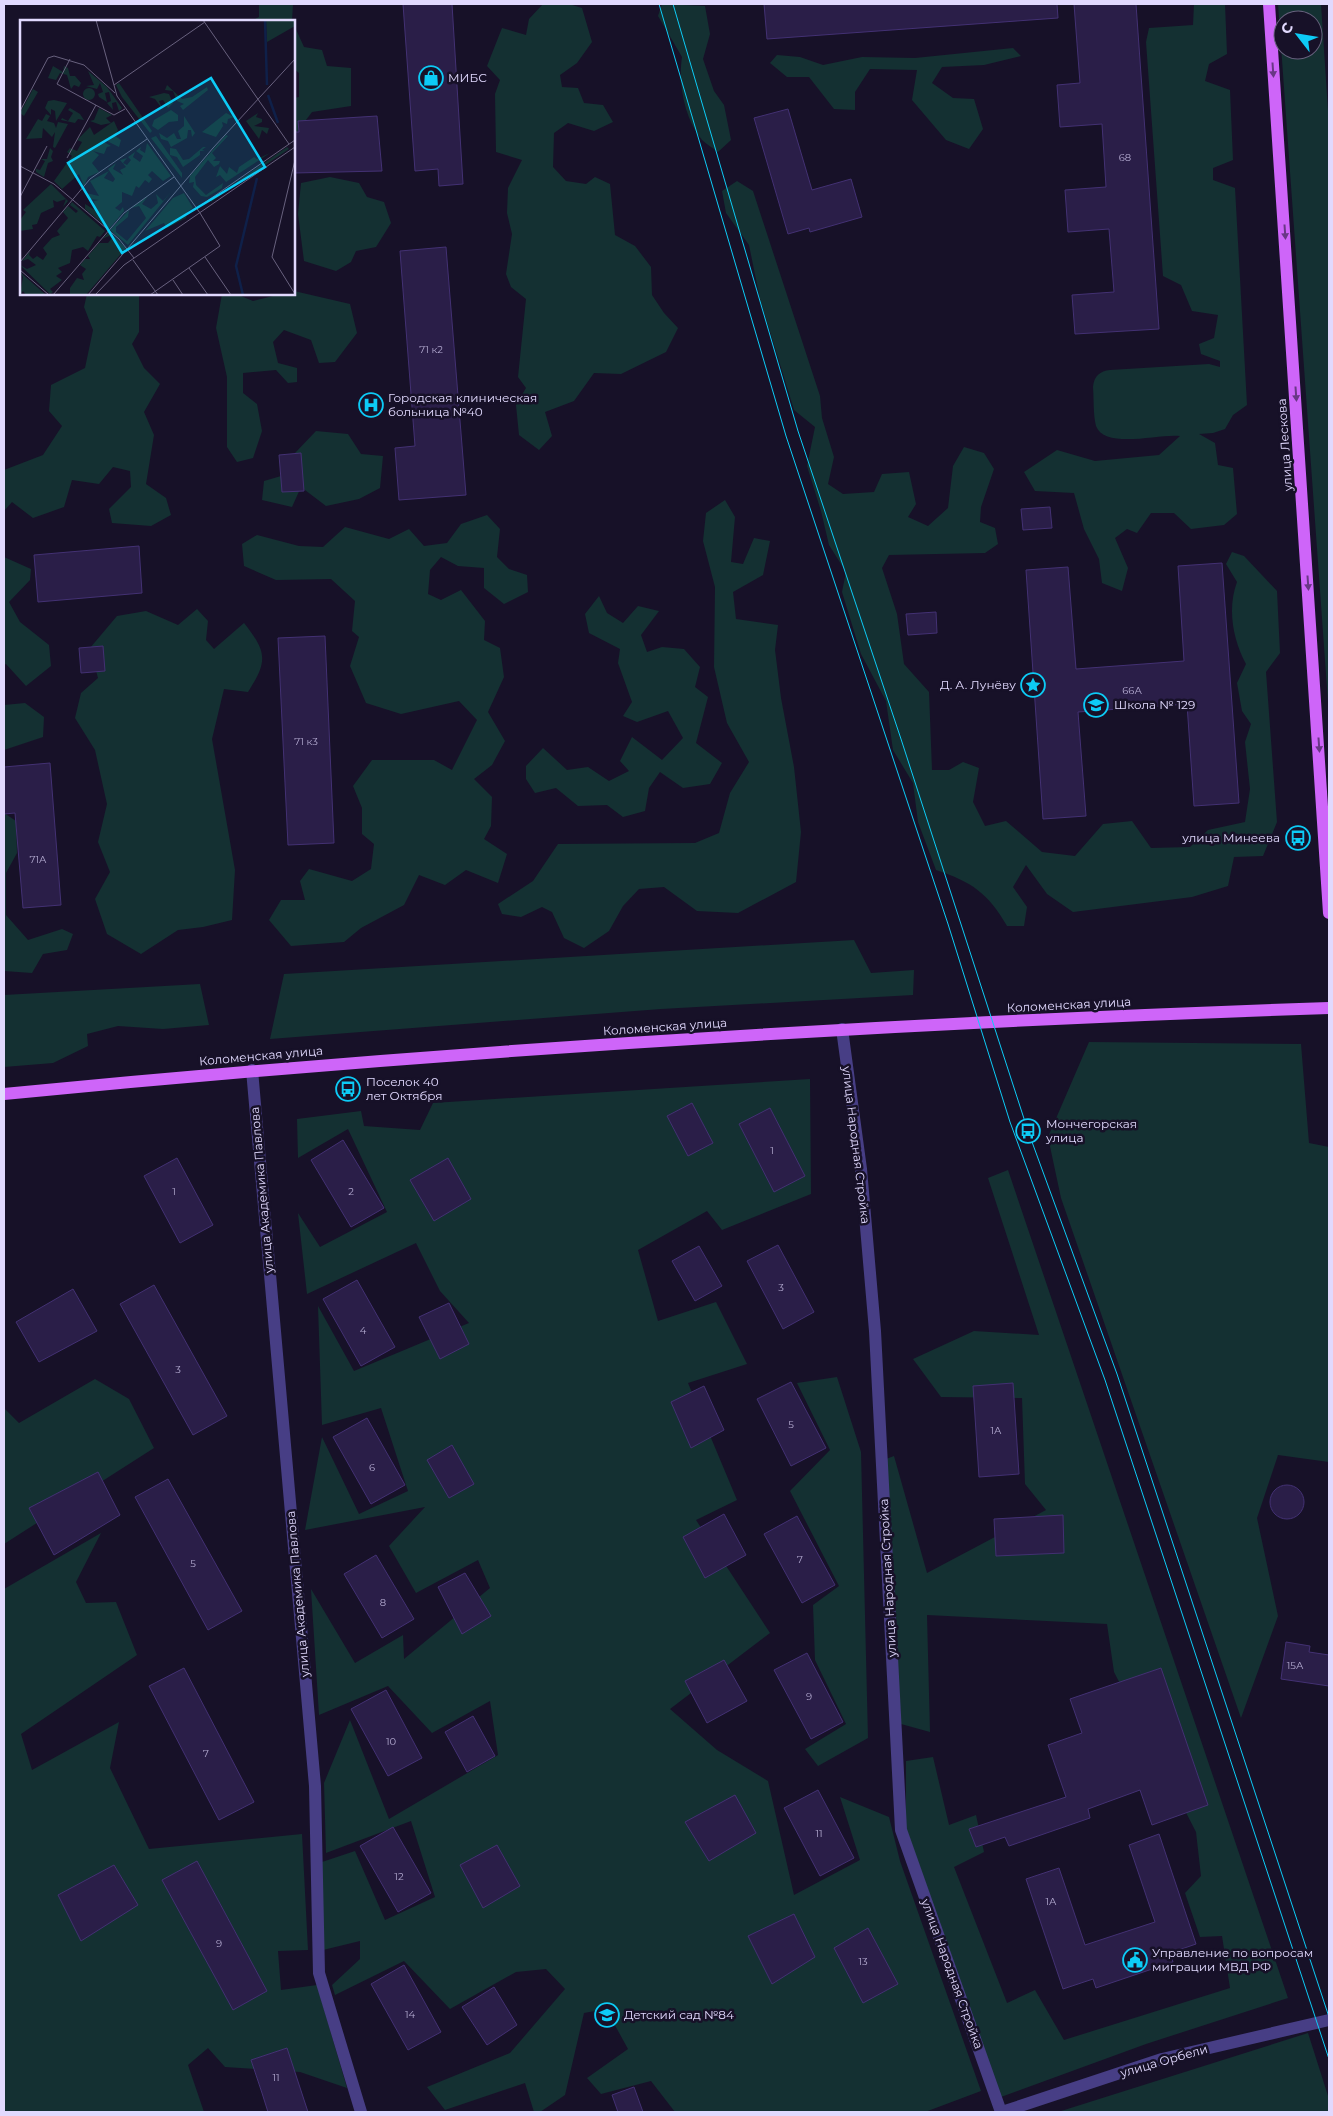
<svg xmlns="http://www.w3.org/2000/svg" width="1333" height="2116" font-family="Montserrat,sans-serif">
<rect width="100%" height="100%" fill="#171128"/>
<!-- green -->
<path fill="#143032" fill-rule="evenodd" d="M259,4H293L292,21H251L259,17Z
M543,4H569L582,8L592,42L577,63L560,75L562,87L578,88L584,103L603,105L613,122L594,131L568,123L554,133L553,167L566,181L586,184L595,177L610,184L615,235L635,246L651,267L652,295L664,313L678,328L666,352L621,374L594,373L574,401L545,412L552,436L539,450L519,435L516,405L526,388L518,377L526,299L511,287L506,274L512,234L507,213L508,188L522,160L496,152L495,94L500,80L487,66L502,28L526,35L529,19Z
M662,4L705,6L710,34L703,59L714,91L724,105L731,140L718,152C713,148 706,144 702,140C684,118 678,83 682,57L658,16Z
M1194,4H1225L1227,54L1209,64L1205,81L1230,90L1233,160L1213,168V180L1235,188L1247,405L1233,415L1225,429L1213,433L1199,434L1215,443L1218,465L1233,468L1237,514L1224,525L1191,529L1174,513H1151L1137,533L1127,529L1115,538L1128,568L1122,591L1102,583L1099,559L1084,529L1074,493L1035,491L1024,472L1057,450L1095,461L1159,455L1180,436C1161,433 1105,450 1096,426C1093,414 1094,399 1093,387C1094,376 1100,371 1110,370L1209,364L1220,367V361L1201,354L1199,344L1214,338L1218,315L1192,311L1181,285L1163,276L1146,42L1149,28L1193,25Z
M1278,4H1321L1329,126V716ZM1283,20H1313V50H1283Z
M294,25L304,47L322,50L327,66L351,68V106L312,112L294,136V98L299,97V73L294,69Z
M1013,48L1021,56L984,65L942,67L932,83L953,98L974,99L983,129L969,149L946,140L912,100L917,70L870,69L855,92V110L834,109L809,77H787L770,63L777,55L800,57L823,65L862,57L915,58Z
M330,177L359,183L367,197L384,202L391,223L376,247L356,251L351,262L336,271L304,261L298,214L301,183Z
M737,181L753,191L820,396L822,418L834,457L828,484L843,494L874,492L882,474L909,472L916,504L908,517L928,526L948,508L953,466L964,447L984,453L994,469L981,507L980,522L995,528L998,544L985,553L889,555L882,568L897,614L904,664L929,692L932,770H949L963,762L979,768L973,802L985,826L1006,821L1042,852L1075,856L1103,824L1132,821L1151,848L1190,847L1208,830L1245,822L1250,789L1245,742L1251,724L1242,711L1237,683L1246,664C1233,640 1227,609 1237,582L1226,564L1232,552L1244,556L1277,591L1280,653L1266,672L1277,822L1263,856L1234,857L1228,886L1192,897L1073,912L1047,894L1026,865L1013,887L1027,907L1024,926H1007C988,893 972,882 936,870L918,822L913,783L893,750L886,701L861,654L842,592L846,572L829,545L821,511L807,466L815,427L794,410L760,299L749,245L726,213L722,191Z
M294,291L350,304L357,333L335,362L319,363L311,340L284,330L273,342L278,363L297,368V382L288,383L276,370L243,373V393L257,404L262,431L253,458L237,462L227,447V377L216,328L222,294H236L253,301L281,294H294Z
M87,294H139V332L132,344L144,368L160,384L144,412L154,435L146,484L166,498L171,515L151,526L112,523L109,509L131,487L130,471L113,467L99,484L72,480L64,507L33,518L12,502L4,511V470L43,455L62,426L49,411L51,385L85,368L93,330L84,307Z
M316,431L348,434L361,454L383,456L380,488L359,499L326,506L301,487L292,507L262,500L264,481L288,474L295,453Z
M725,500L735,517L731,562L743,564L754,538L770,541L763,575L733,592L736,619L778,625L775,650L781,698L794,767L801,832L796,882L738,913L697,911L664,887L639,889L623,906L609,931L584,948L564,938L552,912L542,907L521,917L502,914L498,904L533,881L558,844L695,843L719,833L730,793L749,762L727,723L714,667L715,587L703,541L706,513Z
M487,515L500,529L497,557L509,569L527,575L528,592L504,604L484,588V568L458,566L441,557L430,570L428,594L441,600L461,590L485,621L484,640L500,648L504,677L488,712L505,741L492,765L474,779L492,797L491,826L484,839L507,854L498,883L466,870L445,885L419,875L404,905L361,928L344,942L291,946L269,920L281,900H305L300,881L309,869L352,881L371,869L374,844L362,834V808L353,786L372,760H434L452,770L477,720L459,701L401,714L366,703L350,666L359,637L352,631L355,601L331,579L276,580L244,566L242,544L257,535L299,546L323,547L345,527L389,539L409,529L424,546L447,543L461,524Z
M4,557L31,569L30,580L9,602L20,622L49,645L51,666L26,686L6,664L4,665Z
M599,596L607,613L623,623L638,606L659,611L641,635L647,652L662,647L684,649L700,667L695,687L708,697L696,743L722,763L710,784L683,788L660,772L649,788L645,811L623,817L607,805L578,806L556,788L535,793L526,779V766L543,748L567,770L588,767L609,781L629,771L620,761L632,737L662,760L683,738L668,711L637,722L623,716L632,702L618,663L620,649L589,633L585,614Z
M197,609L208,621L206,640L214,649L244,623C267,652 268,661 248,692L224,689L212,739L235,870L232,920L203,927L178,930L141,954L107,934L95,899L110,872L98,842L107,804L95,750L75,718L81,693L98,678L90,648L117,616L146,611L178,625Z
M25,703L44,717L43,737L4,750V705Z
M4,813L16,821L17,853L6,873V915L28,940L62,929L73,934L67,950L43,954L32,973L4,971Z
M854,940L871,973L914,970L913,995L661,1009L270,1039L284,974Z
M200,984L209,1025L163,1029L118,1026L87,1034L88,1046L53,1063L4,1067V995Z
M1089,1042L1301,1044L1309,1143L1329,1147V1462L1278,1455L1257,1518L1278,1616L1241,1718L1061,1198L1048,1137Z
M810,1079L811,1194L722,1230L707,1211L638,1250L658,1321L716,1302L747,1364L688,1383L737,1500L696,1520L770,1633L670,1709L717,1750L768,1781L794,1895L860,1860L840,1797L889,1817L900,1861L981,2091L925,2112H675L651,2081L601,2094L587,2078L628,2049L606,2009L584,2013L565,2095L540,2112H534L525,2083L445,2110L427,2087L510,2053L565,1989L546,1969L516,1972L450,2009L404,1961L335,1995L332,1985L360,1959V1941L323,1950L322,1862L355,1851L385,1920L435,1897L411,1821L326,1853L324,1783L350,1720L389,1819L498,1755L490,1701L432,1733L388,1686L319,1715L311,1589L355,1663L403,1635L404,1659L490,1588L478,1560L416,1593L389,1546L425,1507L305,1530L322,1437L359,1514L408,1491L381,1408L322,1425L318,1306L354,1371L469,1323L440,1291L416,1243L307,1294L298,1213L320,1247L387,1212L348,1129L298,1158L297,1119L361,1111L364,1126L420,1130L433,1103Z
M1008,1170L1288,1998L1146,2044L1001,2097L906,1828V1761L933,1757L949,1825L976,1815L984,1852L954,1867L1007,2003L1035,1990L1064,2040L1230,1988L1222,1936L1200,1937L1185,1893L1201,1876L1196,1832L1114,1672L1107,1624L927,1615L930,1732L901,1724L886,1459L894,1456L927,1573L1046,1510L1025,1484L1022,1398L941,1397L913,1359L974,1331L1039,1335L988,1178Z
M837,1377L861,1452L868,1738L818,1766L805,1749L846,1724L815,1660L813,1605L839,1586L790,1491L830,1450L797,1383Z
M95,1379L129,1399L154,1448L4,1544V1408L19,1423Z
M101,1533L76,1582L86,1603L116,1602L137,1655L21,1734L32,1770L119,1722L110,1768L149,1849L302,1834L308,1950L278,1951L281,1990L317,1985L347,2088L300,2072L225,2067L208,2048L188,2065L204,2112H4V1589Z
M1308,2033L1329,2099V2112H1058Z"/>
<!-- building -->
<path fill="#2a1e48" stroke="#433173" d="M403,4H452L463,184L439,186L438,169L415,171Z
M764,4H1057L1058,18L767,39Z
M1074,4H1136L1159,329L1075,334L1072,295L1114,292L1109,229L1068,232L1065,190L1106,187L1102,124L1060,127L1057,85L1080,83Z
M788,109L812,190L851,179L862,217L810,232L809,228L788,234L754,118Z
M377,116L382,171L294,173V132H299L298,121Z
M446,247L466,495L399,500L395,448L415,446L400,251Z
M301,453L304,491L282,492L279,455Z
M1050,507L1052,528L1023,530L1021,509Z
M139,546L142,593L38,602L34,555Z
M1222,563L1239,803L1194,806L1187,704L1078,712L1086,816L1043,819L1026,570L1068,567L1076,669L1184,661L1178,566Z
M936,612L937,633L908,635L906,614Z
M325,636L334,843L288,845L278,638Z
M103,646L105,671L81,673L79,648Z
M50,763L61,905L23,908L15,813L4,814V767Z
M692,1103L713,1143L688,1156L667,1116Z
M770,1108L805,1176L774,1192L739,1124Z
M343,1140L384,1208L351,1227L311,1160Z
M177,1158L213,1225L180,1243L144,1176Z
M448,1158L471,1199L434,1221L410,1180Z
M778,1245L814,1312L783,1329L747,1261Z
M699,1246L722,1286L695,1301L672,1261Z
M357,1280L395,1347L361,1366L323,1299Z
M154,1285L227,1416L193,1435L120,1304Z
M73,1289L97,1331L39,1362L16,1322Z
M449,1303L469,1344L440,1359L419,1317Z
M791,1382L826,1448L791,1466L757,1399Z
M1013,1383L1019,1474L979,1477L973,1386Z
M704,1386L724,1430L691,1448L671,1402Z
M367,1418L405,1485L371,1504L333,1437Z
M452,1445L474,1484L449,1498L427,1460Z
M98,1472L120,1515L54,1555L29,1508Z
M168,1479L242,1611L208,1630L135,1497Z
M1270 1502a17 17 0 1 1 34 0a17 17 0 1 1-34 0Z
M724,1514L746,1555L705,1578L683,1537Z
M1063,1515L1064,1553L996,1556L994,1519Z
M797,1516L835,1585L802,1603L764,1534Z
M376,1555L414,1619L382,1638L344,1574Z
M465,1573L491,1616L462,1634L438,1587Z
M1286,1642L1310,1646L1309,1652L1329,1655V1686L1281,1679Z
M807,1653L843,1722L811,1739L774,1670Z
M724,1660L747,1701L707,1723L685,1681Z
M184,1668L254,1802L219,1820L149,1686Z
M1161,1668L1208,1805L1152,1825L1140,1790L1088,1809L1090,1818L1009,1846L1005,1837L976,1847L969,1829L1066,1797L1048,1745L1082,1733L1070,1699Z
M386,1690L422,1758L388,1776L351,1709Z
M473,1716L495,1756L467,1772L445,1732Z
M818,1790L854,1858L820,1876L784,1808Z
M735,1795L756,1833L709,1861L685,1822Z
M393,1827L431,1893L398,1912L360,1846Z
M1159,1834L1196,1944L1170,1953L1173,1962L1096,1988L1093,1979L1063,1989L1026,1879L1059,1868L1085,1945L1155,1922L1129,1845Z
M497,1845L520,1886L483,1908L460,1865Z
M197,1861L267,1991L233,2010L162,1880Z
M114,1865L138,1905L81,1941L58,1895Z
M794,1914L815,1957L772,1984L748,1936Z
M868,1928L898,1984L863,2003L834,1948Z
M404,1965L441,2032L408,2050L371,1984Z
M494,1987L517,2025L487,2045L462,2007Z
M287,2048L308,2112H268L262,2093L251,2060Z
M634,2087L643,2112H618L612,2095Z"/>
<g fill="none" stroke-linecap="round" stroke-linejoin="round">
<!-- minor -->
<path stroke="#473e85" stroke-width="12" d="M842,1029L861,1169L875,1331L901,1830L1001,2112
M252,1070L315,1786L319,1973L361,2112
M1002,2112L1162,2059L1329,2020"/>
<!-- major -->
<path stroke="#ce65f9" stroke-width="12" d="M1269,4L1329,913
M4,1094C445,1051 887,1023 1329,1008"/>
<!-- tram -->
<path stroke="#0dcbf6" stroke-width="1" d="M659,4L786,436L948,924L1010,1122L1105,1380L1329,2059
M673,4L798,431L901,739L1028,1131L1117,1374L1329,2017"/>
</g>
<!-- one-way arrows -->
<defs><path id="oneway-solid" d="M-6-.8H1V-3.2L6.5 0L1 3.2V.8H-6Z" transform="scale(1.25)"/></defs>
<g fill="#693786">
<use href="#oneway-solid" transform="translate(1273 70) rotate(86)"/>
<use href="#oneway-solid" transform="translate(1285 232) rotate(86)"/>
<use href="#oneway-solid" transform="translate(1296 394) rotate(86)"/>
<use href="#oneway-solid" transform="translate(1308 583) rotate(86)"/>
<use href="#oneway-solid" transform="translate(1319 745) rotate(86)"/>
</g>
<!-- icons -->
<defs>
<g id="shop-ring" transform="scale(1.25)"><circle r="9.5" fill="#171128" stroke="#0dcbf6" stroke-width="1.5"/><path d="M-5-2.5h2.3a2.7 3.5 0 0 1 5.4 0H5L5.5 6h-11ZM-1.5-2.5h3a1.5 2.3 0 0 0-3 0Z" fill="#0dcbf6"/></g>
<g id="hospital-ring" transform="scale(1.25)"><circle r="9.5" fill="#171128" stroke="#0dcbf6" stroke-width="1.5"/><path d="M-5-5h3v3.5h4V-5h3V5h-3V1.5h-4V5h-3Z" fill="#0dcbf6"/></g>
<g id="sight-ring" transform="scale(1.25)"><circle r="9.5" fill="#171128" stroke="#0dcbf6" stroke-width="1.5"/><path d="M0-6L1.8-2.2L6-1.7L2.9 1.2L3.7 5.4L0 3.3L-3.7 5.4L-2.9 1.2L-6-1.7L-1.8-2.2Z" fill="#0dcbf6"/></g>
<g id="school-ring" transform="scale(1.25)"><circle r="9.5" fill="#171128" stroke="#0dcbf6" stroke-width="1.5"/><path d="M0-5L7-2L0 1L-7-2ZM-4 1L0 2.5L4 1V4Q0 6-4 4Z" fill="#0dcbf6"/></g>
<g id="bus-ring" transform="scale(1.25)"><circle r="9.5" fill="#171128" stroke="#0dcbf6" stroke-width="1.5"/><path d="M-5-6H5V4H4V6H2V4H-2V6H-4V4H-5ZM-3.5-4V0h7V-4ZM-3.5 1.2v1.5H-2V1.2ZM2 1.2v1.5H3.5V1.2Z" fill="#0dcbf6"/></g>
<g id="civic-ring" transform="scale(1.25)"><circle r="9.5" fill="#171128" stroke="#0dcbf6" stroke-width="1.5"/><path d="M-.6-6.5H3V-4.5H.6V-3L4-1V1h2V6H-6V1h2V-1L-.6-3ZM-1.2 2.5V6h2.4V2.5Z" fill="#0dcbf6"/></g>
</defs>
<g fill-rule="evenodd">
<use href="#shop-ring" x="431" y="78"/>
<use href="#hospital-ring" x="371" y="405"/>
<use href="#sight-ring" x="1033" y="685"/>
<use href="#school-ring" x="1096" y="705"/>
<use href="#bus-ring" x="1298" y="838"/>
<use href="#bus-ring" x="348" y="1089"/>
<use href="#bus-ring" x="1028" y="1131"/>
<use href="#civic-ring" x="1135" y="1960"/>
<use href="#school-ring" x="607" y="2015"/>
</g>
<g text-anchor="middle" stroke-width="5" stroke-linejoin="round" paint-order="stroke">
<!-- number labels -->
<g font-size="10" fill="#b3aad0">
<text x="1125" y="161">68</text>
<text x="431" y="353">71 к2</text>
<text x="1132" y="694">66А</text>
<text x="306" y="745">71 к3</text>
<text x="38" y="863">71А</text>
<text x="772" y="1154">1</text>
<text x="174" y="1195">1</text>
<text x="351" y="1195">2</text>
<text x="781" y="1291">3</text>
<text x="363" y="1334">4</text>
<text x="178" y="1373">3</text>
<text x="791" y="1428">5</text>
<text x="996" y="1434">1А</text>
<text x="372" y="1471">6</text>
<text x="800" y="1563">7</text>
<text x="193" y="1567">5</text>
<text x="383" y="1606">8</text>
<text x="1295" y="1669">15А</text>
<text x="809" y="1700">9</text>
<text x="391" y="1745">10</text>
<text x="206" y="1757">7</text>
<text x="819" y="1837">11</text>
<text x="399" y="1880">12</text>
<text x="1051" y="1905">1А</text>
<text x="219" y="1947">9</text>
<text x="863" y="1965">13</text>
<text x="410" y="2018">14</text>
<text x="276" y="2081">11</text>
</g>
<!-- poi labels -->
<g font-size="12" fill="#e1d9fe" stroke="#171128" text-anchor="start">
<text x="448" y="82">МИБС</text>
<text x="388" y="402">Городская клиническая<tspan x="388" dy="14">больница №40</tspan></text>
<text x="1016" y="689" text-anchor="end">Д. А. Лунёву</text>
<text x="1114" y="709">Школа № 129</text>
<text x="1280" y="842" text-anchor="end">улица Минеева</text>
<text x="366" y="1086">Поселок 40<tspan x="366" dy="14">лет Октября</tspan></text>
<text x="1046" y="1128">Мончегорская<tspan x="1046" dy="14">улица</tspan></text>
<text x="1152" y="1957">Управление по вопросам<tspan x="1152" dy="14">миграции МВД РФ</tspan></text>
<text x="624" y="2019">Детский сад №84</text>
</g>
<!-- street labels -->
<g font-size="12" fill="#e1d9fe" stroke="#171128">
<text transform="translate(1285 445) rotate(-94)" y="4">улица Лескова</text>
<text transform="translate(1069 1005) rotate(-3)" y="4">Коломенская улица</text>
<text transform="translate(665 1027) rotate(-4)" y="4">Коломенская улица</text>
<text transform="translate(261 1056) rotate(-5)" y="4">Коломенская улица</text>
<text transform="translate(856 1145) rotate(83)" y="4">улица Народная Стройка</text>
<text transform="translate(262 1190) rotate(-95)" y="4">улица Академика Павлова</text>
<text transform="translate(888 1578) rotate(-93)" y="4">улица Народная Стройка</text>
<text transform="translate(298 1594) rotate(-95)" y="4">улица Академика Павлова</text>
<text transform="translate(952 1974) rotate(70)" y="4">улица Народная Стройка</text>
<text transform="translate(1164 2061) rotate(-16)" y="4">улица Орбели</text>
</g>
</g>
<!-- overview -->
<g transform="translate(20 20)">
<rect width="275" height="275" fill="#171128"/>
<path d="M246,0H275V6L247,22ZM33,46L43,52L44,46L48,48L50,56H55L61,63L59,67L54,65L51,69L47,55L40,53L36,60L28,58ZM68,51L87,67L102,88L99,91L96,82L92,83L93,90L87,83L91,81L89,72L85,73L87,82L79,77L78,74L83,72L80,63L77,69L66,66L74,65ZM99,63L132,111L130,113L102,77L96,65ZM147,65L162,79L172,77L187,67L188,70L163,90L160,86L164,84L157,81L153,71L145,70ZM63 74a6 6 0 1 1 12 0a6 6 0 1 1-12 0ZM13,69L18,72L4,96L0,93ZM144,73L149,74L153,83L148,88L143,80L139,81L143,90L135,79L129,77ZM34,80L47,83L36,101L35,91L31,89V95L25,88L28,81ZM50,88L60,94L64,100L58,99L55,103L41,100L42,98L48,101L53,93L48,90ZM79,88L92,95L86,98L91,103L81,105L70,101L74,100ZM151,90L158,95V101L149,102L138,110L132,106L134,100ZM206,93L214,97L208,99L207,104L202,102L203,106L196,117L182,112ZM238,93L236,97L242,99V102L234,106L249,108L247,114L242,110L239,119L226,101ZM26,94L30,96L27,101L34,103L36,108L38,102L48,104L35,128L33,127L35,112L32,117L23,108L22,118L6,119L18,99L22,101ZM164,96L175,113L172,117L171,110H168L167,118L151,127L148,121L141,119L139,113L147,118L154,113L157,119H161L158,111L164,106ZM94,101L98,110L95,116L101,120L99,127L85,120L84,122L91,126L87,127L84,134L73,131L79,135L72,143L79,152L68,157L64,166L59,154L42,169L34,161L52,136L47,132L50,128L57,131L62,122L57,120L70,107L74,115ZM206,115L208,116L192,133L196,138L193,141H200L199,144L194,147L188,140L175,157L176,165L186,175L203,163L202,168L187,177L181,176L173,167L174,162L169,163L170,156ZM136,116L162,153V158L131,118ZM127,123L151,156L143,161L132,151L128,155L132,159L129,163L125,160L119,168L116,166L112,176L102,172V182L95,188L100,191L103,187L104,191L89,209L65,189V184L75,190L74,181L79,180L70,179L66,173L79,176L70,161L89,151L84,158L93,162L95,159L88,149L96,143L93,149L103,155L100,150L106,147L100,140L107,138L103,143L107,145L111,140L108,137L115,132L113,137L120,142L123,136L116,131L121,127L120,130L125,133ZM183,127H186L182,130L185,131H180V135L163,147L157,137L150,135V128L156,129L163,140L169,139ZM267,127L269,129L191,182V180ZM30,128L33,131L31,137L33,141L28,143L24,157L16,152V149L20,150L25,141L21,139H27ZM250,133L206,162L200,155L196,157L200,146L207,154L209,147L217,153L219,147L234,137L237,139ZM31,164L48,181L43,187L46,179L37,182L33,180L34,187L21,193L17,204L12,205L13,209L0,211V200L6,192L3,190ZM151,172L108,225L90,210L109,190L108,197L96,207V212L107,221L126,198L119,186L111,188L128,176L122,184L131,189L138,183L136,174L143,181ZM164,173L173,188L167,192L166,198L147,208L144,203L125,211L153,178ZM52,182L85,211L80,217L77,216L68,231L63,227L52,230L50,243L38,248L42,252L36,256L42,260L30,269L33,272L30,274L0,245L7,249L16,245L8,239L2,241L10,231L9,235L13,239L17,236L23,240L27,234L23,228L32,218L40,215L37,211L48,198L43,192L48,186L56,193L58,191L50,185ZM89,212L106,228L66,275H50V268L57,258L64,260L62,254L66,249L60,245L65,239H70L68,236L79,223H88L92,218L89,216L82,219ZM0,252L26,275H6L3,271L0,275L3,257Z" fill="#143032"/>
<path fill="none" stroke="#0f2049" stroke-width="2.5" d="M245,0L247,65M248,75L258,103M223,275L216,246L237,158"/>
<path fill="none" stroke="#68617e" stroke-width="1" d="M76,0L97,76L180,193M183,0L269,124M50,39L37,64L94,95L105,89M94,65L185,2M0,91L28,38L34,36L64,45L95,73M47,138L76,85M275,140L252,237L275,274M0,146L34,164L99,219L114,238M0,177L27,126M177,188L275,120M185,237L211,275M113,240L138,275M0,242L70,159L127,119M169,248L188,275M0,250L29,275M153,260L163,275M33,275L104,193L154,157M68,275L193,128L275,39M75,275L104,245L275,127M130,275L200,226L180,193"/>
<path fill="#0dcbf6" fill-opacity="0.15" stroke="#0dcbf6" stroke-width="2.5" d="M191,58L245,147L102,233L48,143Z"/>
<rect width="275" height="275" fill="none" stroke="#e1d9fe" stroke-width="2.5"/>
</g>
<!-- border -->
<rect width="1333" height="2116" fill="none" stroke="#e1d9fe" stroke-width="10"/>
<!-- north arrow -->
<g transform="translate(1298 35) rotate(301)"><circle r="24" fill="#171128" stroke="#68617e"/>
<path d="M0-4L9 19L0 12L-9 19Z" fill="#0dcbf6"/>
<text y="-8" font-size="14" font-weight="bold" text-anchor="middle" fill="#e1d9fe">С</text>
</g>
</svg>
